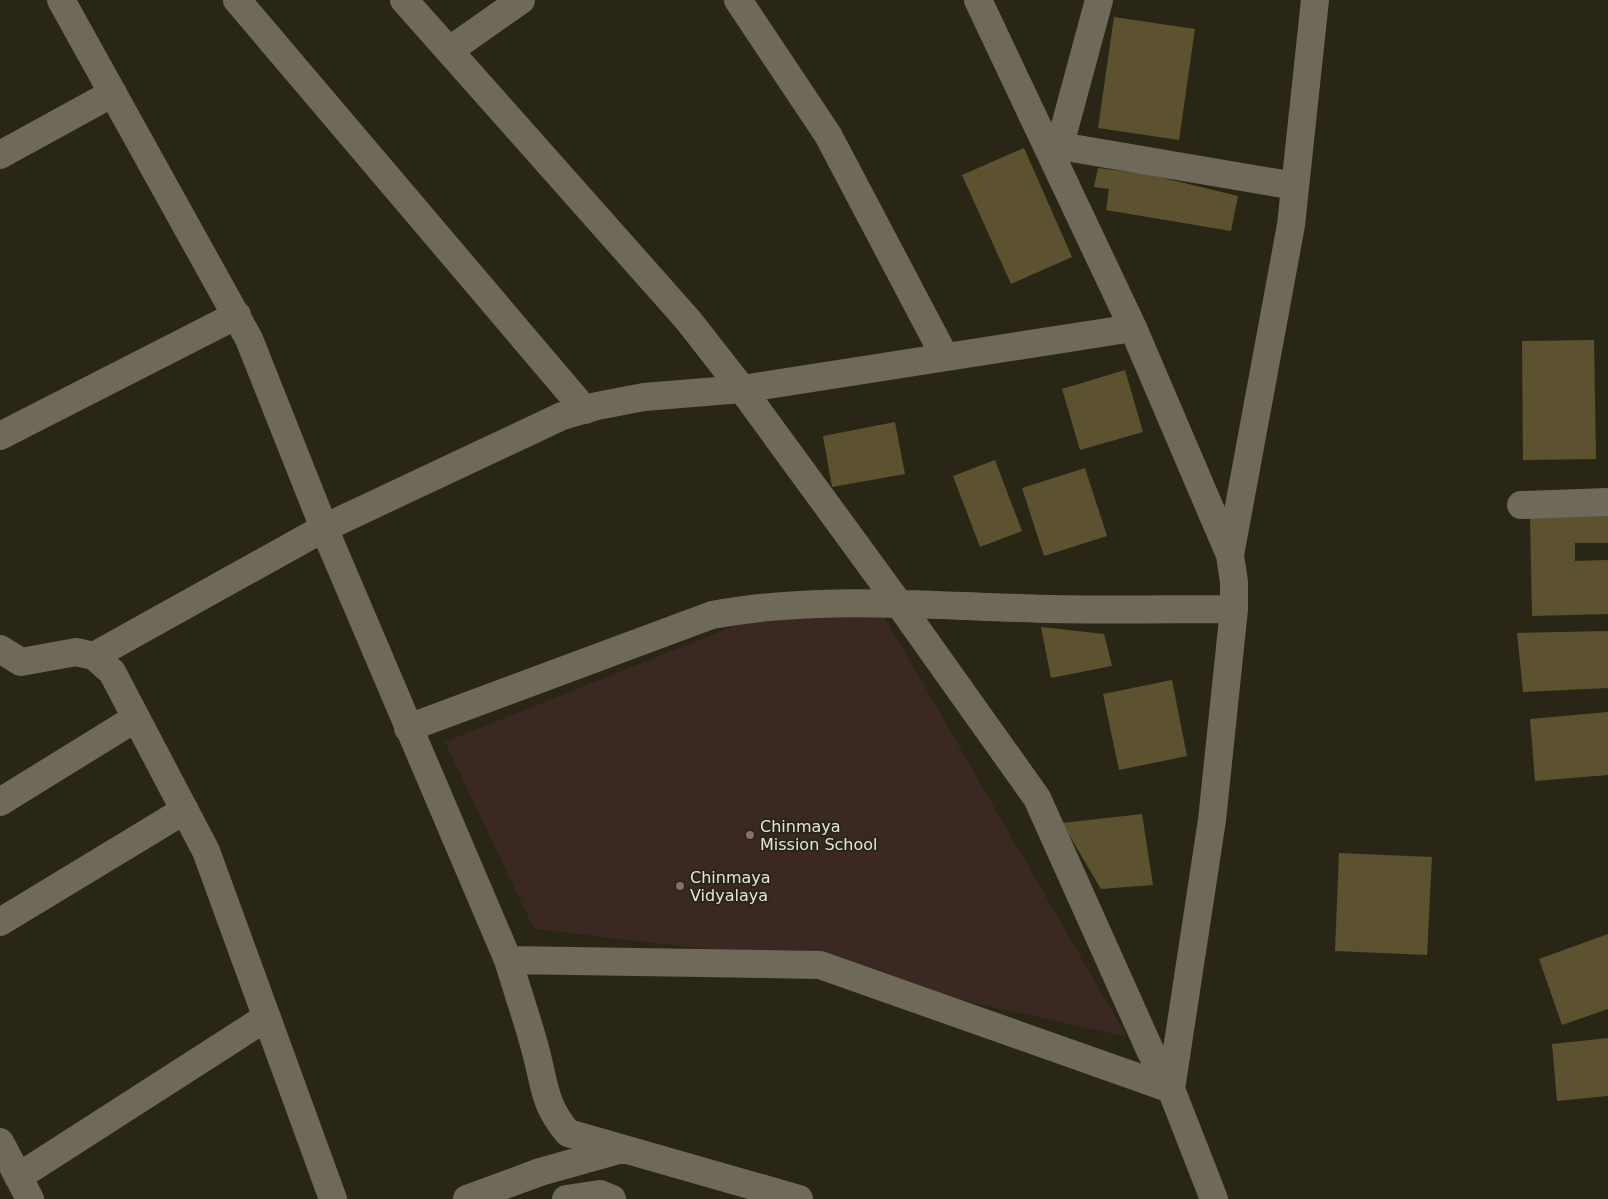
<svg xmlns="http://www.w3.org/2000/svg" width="1608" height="1199" font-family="'DejaVu Sans',sans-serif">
<rect width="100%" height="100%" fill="#2a2616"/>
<!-- education -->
<path fill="#3b2823" d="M881,611L1127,1037L758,955L534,929L445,742L739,624Z"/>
<!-- building -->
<path fill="#5c5230" d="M1114,17L1195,29L1179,140L1098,128Z
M1024,148L1072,257L1011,284L962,175Z
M1098,168L1147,174L1238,196L1231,231L1106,210L1109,189L1094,187Z
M1594,340L1596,459L1523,460L1522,341Z
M1125,370L1143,432L1080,450L1062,389Z
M895,422L905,474L832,487L823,436Z
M995,460L1022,531L980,547L953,476Z
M1085,468L1107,536L1044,556L1022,488Z
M1608,514V543H1575V561L1608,560V614L1532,616L1530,516Z
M1041,627L1104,634L1112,666L1051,678Z
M1608,631V688L1523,692L1517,633Z
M1172,680L1187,756L1119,770L1103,694Z
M1608,712V775L1535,781L1530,719Z
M1142,814L1153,885L1101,889L1062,823Z
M1339,853L1432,857L1427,955L1335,951Z
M1608,934V1009L1562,1025L1539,959Z
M1608,1038V1096L1557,1101L1552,1044Z"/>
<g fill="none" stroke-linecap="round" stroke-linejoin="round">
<!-- minor -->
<path stroke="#6e6958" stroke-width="28" d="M61,0L249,339L324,528L508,960L820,965L1171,1089
M237,0L585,410
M404,0L688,320L742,389L899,604L1037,798L1150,1050L1171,1089L1214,1199
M738,0L828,135L945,357
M978,0L1133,328
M450,50L521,0
M1060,146L1295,186
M0,155L113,93
M1055,163L1099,0
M0,436L237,315
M1521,505L1608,502
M0,649L21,662L76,652L94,656L112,672L206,851L333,1199
M94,656L324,528L562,416L597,406L644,397L742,389L1133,328L1230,555
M408,728L712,615C813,596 916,605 1018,608C1090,611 1162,609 1234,609
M0,802L136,718
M0,922L185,810
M508,960C517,990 528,1021 536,1052C545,1086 544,1105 568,1133L799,1199
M1171,1089L1212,820L1234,609V582L1230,555L1291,225L1315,0
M0,1142L30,1199
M18,1177L267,1017
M467,1199L540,1172L622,1149
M566,1199L600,1194L612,1199"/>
</g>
<!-- markers -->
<g fill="#8d6e63" stroke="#2a2616" stroke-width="2">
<circle cx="750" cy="835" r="5"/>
<circle cx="680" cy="886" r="5"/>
</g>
<g text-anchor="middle" stroke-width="4" stroke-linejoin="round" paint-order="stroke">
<!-- poi labels -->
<g font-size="16" fill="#e6e4da" stroke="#2a2616" text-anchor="start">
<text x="760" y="832">Chinmaya<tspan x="760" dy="18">Mission School</tspan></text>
<text x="690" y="883">Chinmaya<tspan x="690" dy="18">Vidyalaya</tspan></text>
</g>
</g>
</svg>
